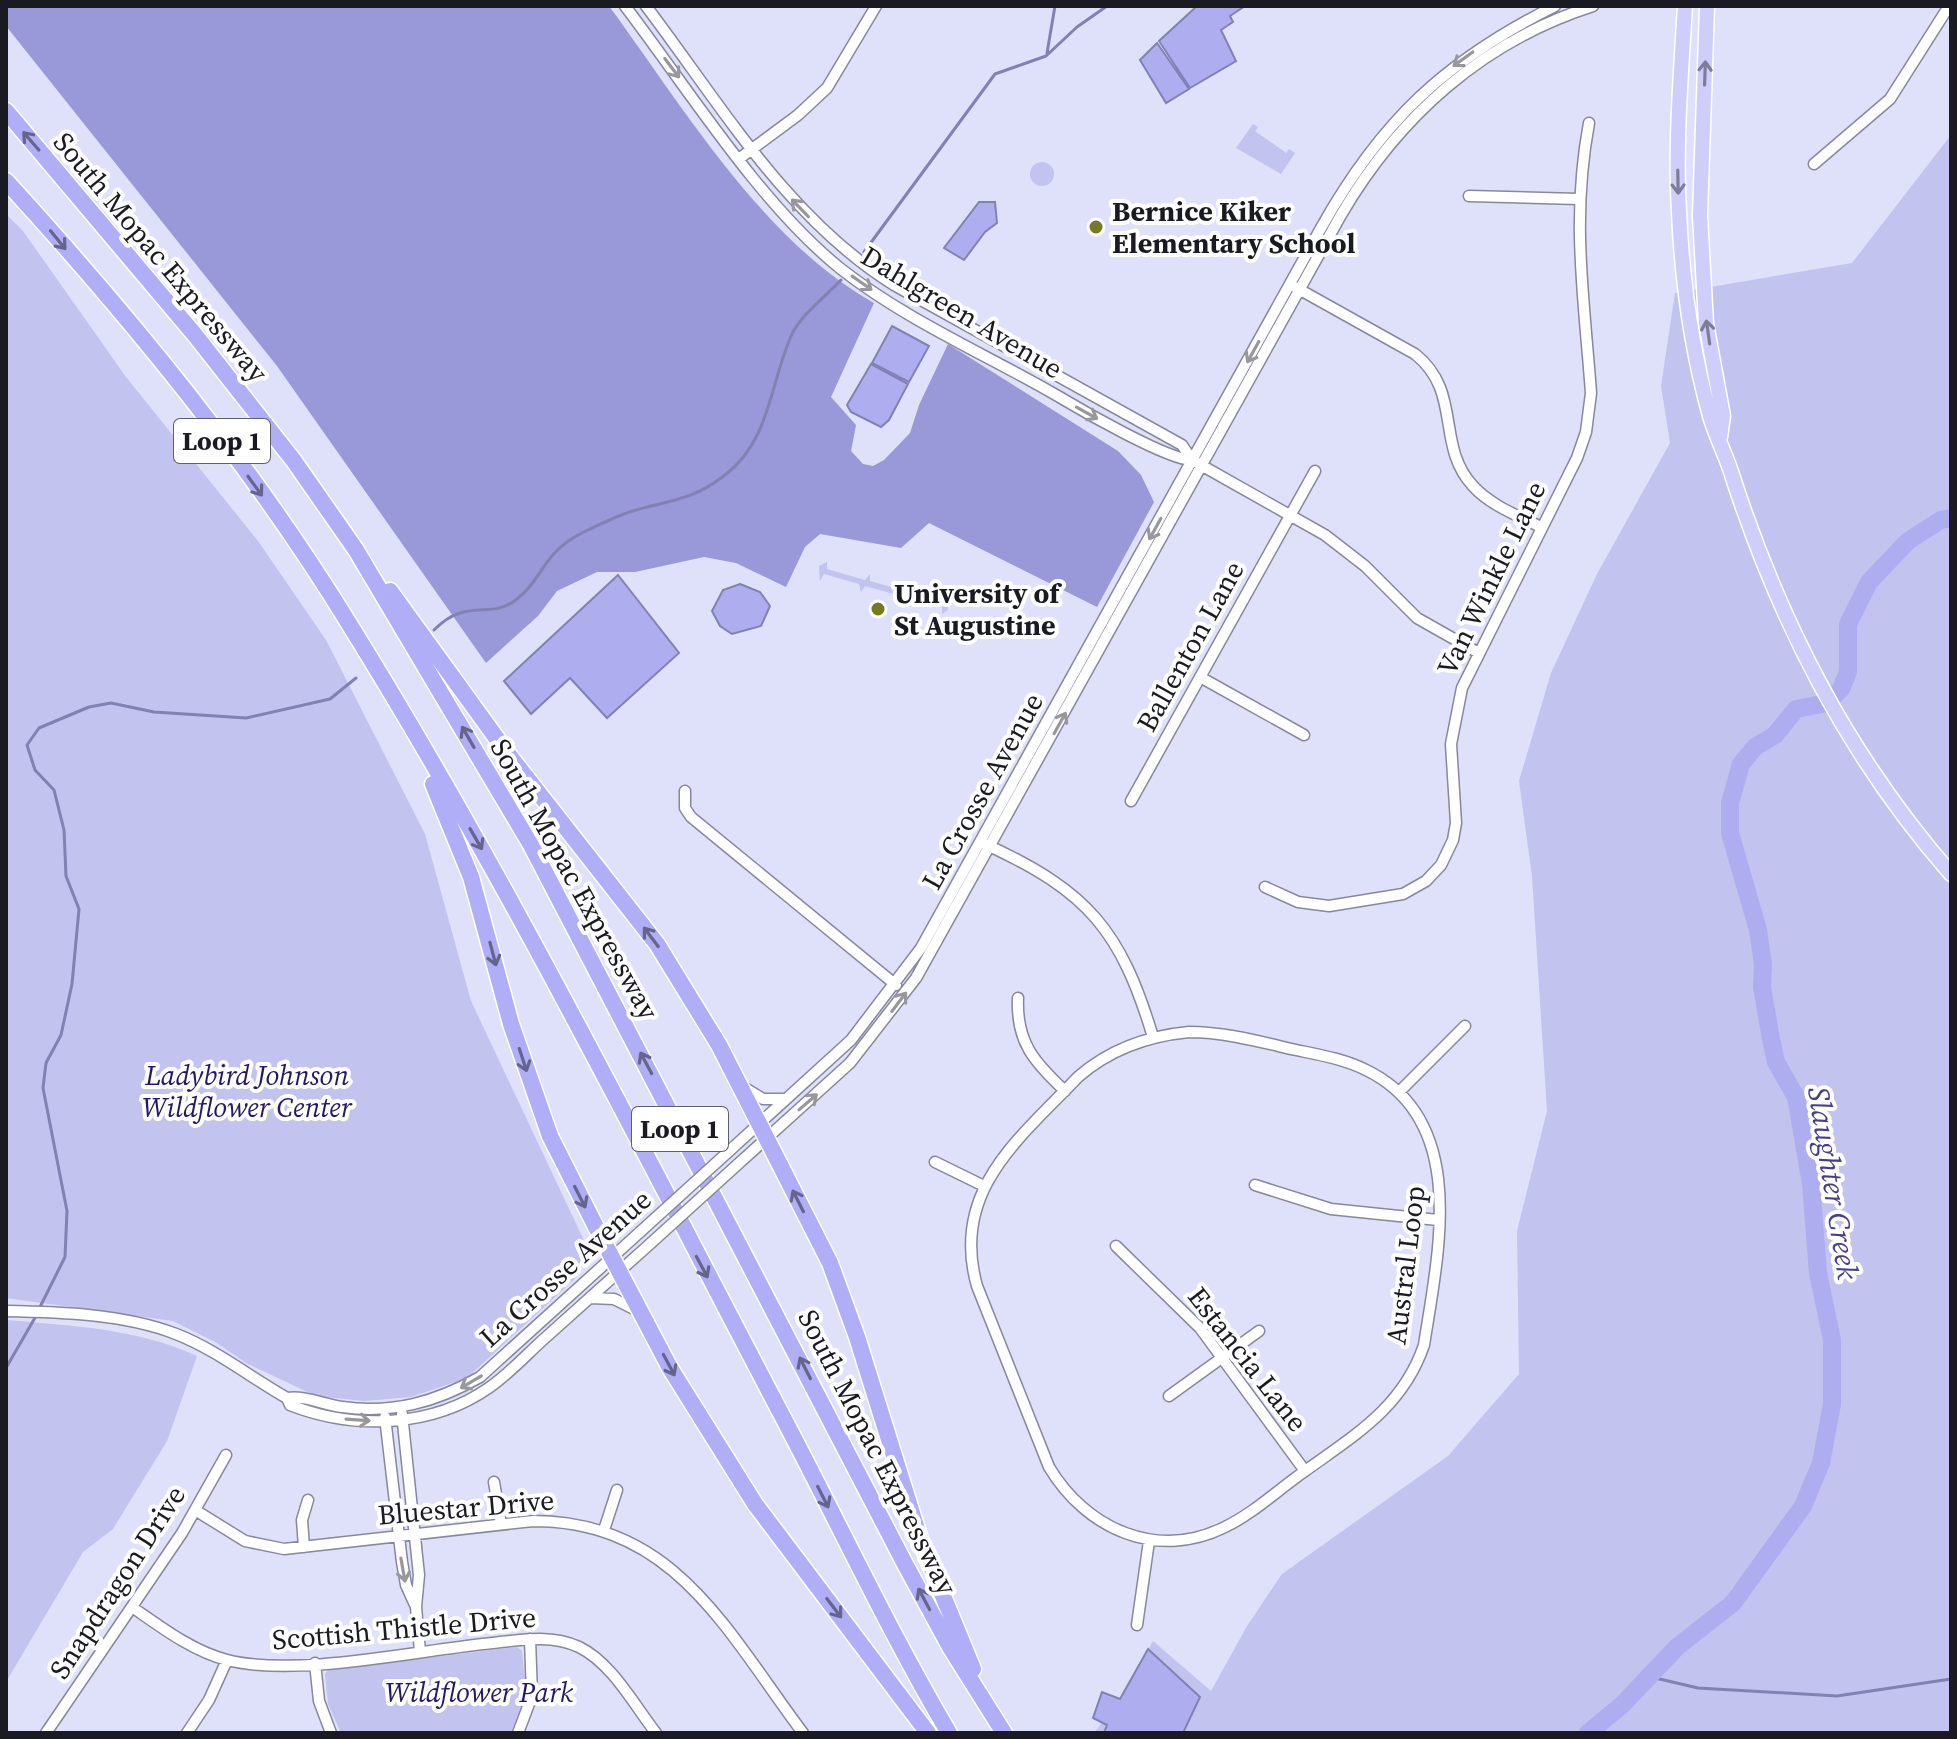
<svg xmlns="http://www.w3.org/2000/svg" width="1957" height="1739" font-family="'Source Serif 4',serif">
<rect width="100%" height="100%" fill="#dfe0fa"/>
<!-- green -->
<path fill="#c2c3ee" d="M1253,124L1258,127L1255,131L1282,150L1286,153L1289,149L1295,153L1281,174L1236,148Z
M1951,135V1733H1094L1120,1700L1153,1641L1211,1691L1247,1626L1282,1574L1448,1456L1519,1374L1517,1231L1547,1111L1532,876L1519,781L1551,673L1597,574L1670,443L1661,386L1675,293L1852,263Z
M1030 174a12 12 0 1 1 24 0a12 12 0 1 1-24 0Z
M6,214L23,231L126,377L258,541L326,640L425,834L471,1001L588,1249L577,1277L467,1378L411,1397L364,1401L316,1396L246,1363L217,1343L173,1321L6,1298Z
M827,562V569L865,580L870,574V581L905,591L910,585V592L943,601L945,596L948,610L942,614V607L914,599L909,606L908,598L865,586L861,592L859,584L824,574L820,581L819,566Z
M6,1320C72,1326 136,1328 197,1356L167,1441L113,1529L83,1552L6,1682Z
M517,1647L522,1651L526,1693L511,1733H341L328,1704L325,1674L328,1670Z"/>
<!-- forest -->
<path fill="#9998d8" d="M6,6H609C684,108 762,240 874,303L831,397L856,425L851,451L863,464L873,466L884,460L910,433L919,405L948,344L1118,451L1141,475L1154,502L1097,607L929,523L901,548L820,534L805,547L786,587L736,563L704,557L635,572H597L557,591L538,616L486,663L277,366L6,26Z"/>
<!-- water -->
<path fill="#aeadef" stroke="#8281b2" stroke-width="2" d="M1197,6H1245L1230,16L1233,22L1221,30L1236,61L1190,88L1159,41Z
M1157,43L1189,89L1166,103L1140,60Z
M979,202H995L997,223L985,232L964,260L944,248Z
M892,326L929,346L909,382L872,363Z
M871,364L908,384L889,420L881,427L851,412L847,405Z
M618,575L679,653L607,718L570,678L531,714L504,681Z
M740,584L760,592L770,606L761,626L732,634L720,626L712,611L723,590Z
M1148,1649L1200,1697L1183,1733H1104L1107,1725L1093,1718L1102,1692L1120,1699Z"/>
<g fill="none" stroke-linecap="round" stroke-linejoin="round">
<!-- stream -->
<path stroke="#8281b2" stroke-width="3" d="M1047,53L1055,6
M864,252L995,74L1046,56L1077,27L1107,6
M434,630C467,596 490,621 517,599C542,580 543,553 580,534C597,526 617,515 636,510C672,500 695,499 725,475C771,440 770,382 792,334C801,315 826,296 841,280
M39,1309L65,1257L67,1211L43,1088L46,1063L61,1035L72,984L79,909L66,876L64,830L54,790L35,770L27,745L39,728L89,707L111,703L154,712L246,718L330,699L356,678
M6,1368L36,1316
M1651,1677L1698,1688L1837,1696L1951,1679"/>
<!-- river -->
<path stroke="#aeadef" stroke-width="18" d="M1588,1733L1622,1705L1677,1647L1733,1603L1803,1506L1821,1463L1832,1404V1340L1818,1273L1811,1184L1796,1097L1776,1062L1771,1039L1762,987L1763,964L1758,930L1730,833V803L1741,764L1755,747L1775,735L1796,709L1827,703L1841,689L1848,672V624L1869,582L1908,541L1941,520L1951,518"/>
<!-- minor casing -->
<g stroke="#87879f" stroke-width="13">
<path id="minor" d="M625,6C689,90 760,204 841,269C906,320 985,354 1056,395C1081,410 1168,460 1192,460L1325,535L1365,566L1417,618L1477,652
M646,6C721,105 787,218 894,285L1182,445L1192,460
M740,158L798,115L827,88L876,6
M1814,164L1890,99L1949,6
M1469,196L1578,199
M1295,287L1415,354C1463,392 1435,445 1473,486C1490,505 1518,516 1541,527
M1200,677L1304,735
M685,791V808L691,817L896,985
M1131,801L1315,471
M987,845C1089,892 1121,931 1153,1037
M1265,887L1298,902L1329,906L1403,894L1426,881L1441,865L1453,840L1456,823L1451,744L1462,688L1577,458L1586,432L1591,393C1584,297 1571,219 1589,123
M1018,998C1016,1042 1034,1062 1065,1091
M1189,1032C1225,1032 1261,1042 1296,1050C1320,1055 1344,1059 1366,1070C1470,1120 1438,1254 1424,1345C1403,1407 1355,1435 1305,1471C1279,1489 1254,1513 1225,1527C1157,1561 1086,1529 1049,1467L977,1286C950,1191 1019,1139 1078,1077C1110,1049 1147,1036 1189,1032Z
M745,1088L763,1099H785
M1399,1092L1465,1026
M727,1153L851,1040L921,948L1321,228C1381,121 1445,61 1555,6
M935,1162L984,1186
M737,1165L850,1063L916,978L1341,215C1399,116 1483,41 1593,6
M1255,1185L1331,1209L1438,1220
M1116,1246L1200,1328L1305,1471
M591,1298L614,1299L638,1311
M6,1311C60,1312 125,1314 176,1334C215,1349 250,1377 287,1398L290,1405C354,1430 432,1428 490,1387C510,1373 527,1354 545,1338C580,1307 615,1275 651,1243
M1169,1396L1259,1331
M287,1398C304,1395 325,1405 342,1407C393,1414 436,1402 480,1377L640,1232
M402,1414L419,1575L416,1607L420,1651
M385,1417L402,1562L406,1585L416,1607
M494,1482L501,1524
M195,1510L245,1541L284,1549L533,1521C675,1521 727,1632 803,1733
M604,1530L617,1490
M304,1547L302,1520L308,1500
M132,1607C161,1627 192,1651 227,1660C295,1677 410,1652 483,1644C515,1641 549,1633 579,1647C612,1663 634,1705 656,1733
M1137,1625L1149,1541
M315,1663L319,1701L331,1733
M46,1733L182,1533L226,1455
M187,1733L209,1700L227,1660
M518,1733L532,1696L530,1639"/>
</g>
<!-- major casing -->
<g stroke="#fff" stroke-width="17">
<path id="major" d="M1685,6C1681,74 1675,144 1679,212C1682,279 1692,351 1710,416C1716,437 1727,457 1733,478C1781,625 1849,757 1951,874
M1707,6L1700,216L1706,323L1723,416L1720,437"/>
</g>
<!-- highway casing -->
<g stroke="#fff" stroke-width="19">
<path id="highway" d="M6,111L195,335L294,461L356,550L531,845L905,1564L950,1647L1004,1733
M6,181C131,318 251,464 348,622C509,881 645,1155 787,1425C841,1528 890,1633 949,1733
M390,591L508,754L657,944L719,1045L830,1263L857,1337L921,1542L973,1669
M433,784L471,877L511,1024L550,1136L598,1231L670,1368L755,1504L928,1733"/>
</g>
<!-- minor -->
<use href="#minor" stroke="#fff" stroke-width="10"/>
<!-- major -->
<use href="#major" stroke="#cfcefa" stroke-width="14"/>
<!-- highway -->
<use href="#highway" stroke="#afaef6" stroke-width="16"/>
<!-- minor-bridge casing -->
<g stroke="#87879f" stroke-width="13" stroke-linecap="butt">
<path id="minor-bridge" d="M640,1232L727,1153
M651,1243L737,1165"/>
</g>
<!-- minor-bridge -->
<use href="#minor-bridge" stroke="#fff" stroke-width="10"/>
</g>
<!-- one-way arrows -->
<defs><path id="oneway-shaft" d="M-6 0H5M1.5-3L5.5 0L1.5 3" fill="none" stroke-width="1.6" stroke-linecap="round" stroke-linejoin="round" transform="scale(2)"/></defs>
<g stroke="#98989c">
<use href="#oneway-shaft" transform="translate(1463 59) rotate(144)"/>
<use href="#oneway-shaft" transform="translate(672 68) rotate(53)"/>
<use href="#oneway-shaft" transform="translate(800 208) rotate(-134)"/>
<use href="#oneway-shaft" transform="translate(862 283) rotate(35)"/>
<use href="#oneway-shaft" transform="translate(1253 352) rotate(119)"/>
<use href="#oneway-shaft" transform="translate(1087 413) rotate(29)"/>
<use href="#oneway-shaft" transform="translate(1155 529) rotate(119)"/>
<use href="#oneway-shaft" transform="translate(1060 723) rotate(-61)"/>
<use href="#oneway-shaft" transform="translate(899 1002) rotate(-53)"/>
<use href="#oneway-shaft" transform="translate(808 1102) rotate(-41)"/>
<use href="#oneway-shaft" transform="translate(471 1382) rotate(149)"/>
<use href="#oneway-shaft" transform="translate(358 1420) rotate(4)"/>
<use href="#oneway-shaft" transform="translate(403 1570) rotate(80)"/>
</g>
<g stroke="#7e7d99">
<use href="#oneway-shaft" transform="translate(1705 73) rotate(-88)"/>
<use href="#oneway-shaft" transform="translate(1678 182) rotate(89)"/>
<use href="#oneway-shaft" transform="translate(1708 332) rotate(-98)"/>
</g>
<g stroke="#64648c">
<use href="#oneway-shaft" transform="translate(31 141) rotate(-131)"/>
<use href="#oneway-shaft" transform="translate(58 240) rotate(51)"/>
<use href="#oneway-shaft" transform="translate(255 486) rotate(54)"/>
<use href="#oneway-shaft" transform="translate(468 737) rotate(-120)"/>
<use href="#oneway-shaft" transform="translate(476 839) rotate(60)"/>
<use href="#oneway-shaft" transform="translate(651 937) rotate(-127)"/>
<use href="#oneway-shaft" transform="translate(493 954) rotate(75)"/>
<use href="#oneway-shaft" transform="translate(523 1060) rotate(72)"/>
<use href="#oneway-shaft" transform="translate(646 1063) rotate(-118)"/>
<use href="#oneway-shaft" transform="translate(580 1197) rotate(63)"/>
<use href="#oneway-shaft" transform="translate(798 1201) rotate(-117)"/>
<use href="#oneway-shaft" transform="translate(702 1267) rotate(62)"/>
<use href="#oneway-shaft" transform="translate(669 1365) rotate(62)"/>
<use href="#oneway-shaft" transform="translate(805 1368) rotate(-117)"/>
<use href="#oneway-shaft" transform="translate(823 1497) rotate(63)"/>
<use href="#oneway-shaft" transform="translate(924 1599) rotate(-118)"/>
<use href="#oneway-shaft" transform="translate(834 1608) rotate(53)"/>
</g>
<!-- markers -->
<g fill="#747922" stroke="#fff" stroke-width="3">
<circle cx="1096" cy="227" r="8"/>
<circle cx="878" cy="609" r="8"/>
</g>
<g text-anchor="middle" stroke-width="8" stroke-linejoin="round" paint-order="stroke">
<!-- shield labels -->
<g fill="#fff" stroke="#5f5f65" stroke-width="2">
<rect x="174" y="419" width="96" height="44" rx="6"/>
<rect x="632" y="1107" width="96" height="44" rx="6"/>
</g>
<g font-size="26" font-weight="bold" fill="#1a1a23">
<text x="222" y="450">Loop 1</text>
<text x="680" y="1138">Loop 1</text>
</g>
<!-- poi labels -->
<g font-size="28" font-weight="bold" fill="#1a1a23" stroke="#fff" text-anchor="start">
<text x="1112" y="221">Bernice Kiker<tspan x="1112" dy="32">Elementary School</tspan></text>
<text x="894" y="603">University of<tspan x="894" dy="32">St Augustine</tspan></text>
</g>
<!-- street labels -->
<g font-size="28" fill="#1a1a23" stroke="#fff">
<text transform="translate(161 257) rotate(50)" y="10">South Mopac Expressway</text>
<text transform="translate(962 312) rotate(31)" y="10">Dahlgreen Avenue</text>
<text transform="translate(1491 578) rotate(-64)" y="10">Van Winkle Lane</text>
<text transform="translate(1190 646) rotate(-61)" y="10">Ballenton Lane</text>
<text transform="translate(982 791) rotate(-61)" y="10">La Crosse Avenue</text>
<text transform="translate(575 879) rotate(61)" y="10">South Mopac Expressway</text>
<text transform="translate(1405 1265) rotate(-83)" y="10">Austral Loop</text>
<text transform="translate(565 1268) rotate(-42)" y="10">La Crosse Avenue</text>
<text transform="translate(1248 1359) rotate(52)" y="10">Estancia Lane</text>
<text transform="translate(878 1452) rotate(63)" y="10">South Mopac Expressway</text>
<text transform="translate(466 1507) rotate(-5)" y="10">Bluestar Drive</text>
<text transform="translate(117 1582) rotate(-57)" y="10">Snapdragon Drive</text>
<text transform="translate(404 1628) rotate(-5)" y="10">Scottish Thistle Drive</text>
</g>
<!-- park labels -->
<g font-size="28" font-style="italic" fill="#271863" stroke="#fff">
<text x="247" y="1085">Ladybird Johnson<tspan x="247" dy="32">Wildflower Center</tspan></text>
<text x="479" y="1702">Wildflower Park</text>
</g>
<!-- water labels -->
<g font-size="30" font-style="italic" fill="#463e8b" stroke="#fff">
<text transform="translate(1833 1183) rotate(81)" y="10">Slaughter Creek</text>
</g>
</g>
<!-- border -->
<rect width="1957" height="1739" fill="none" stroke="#1a1a23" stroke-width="16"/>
</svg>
